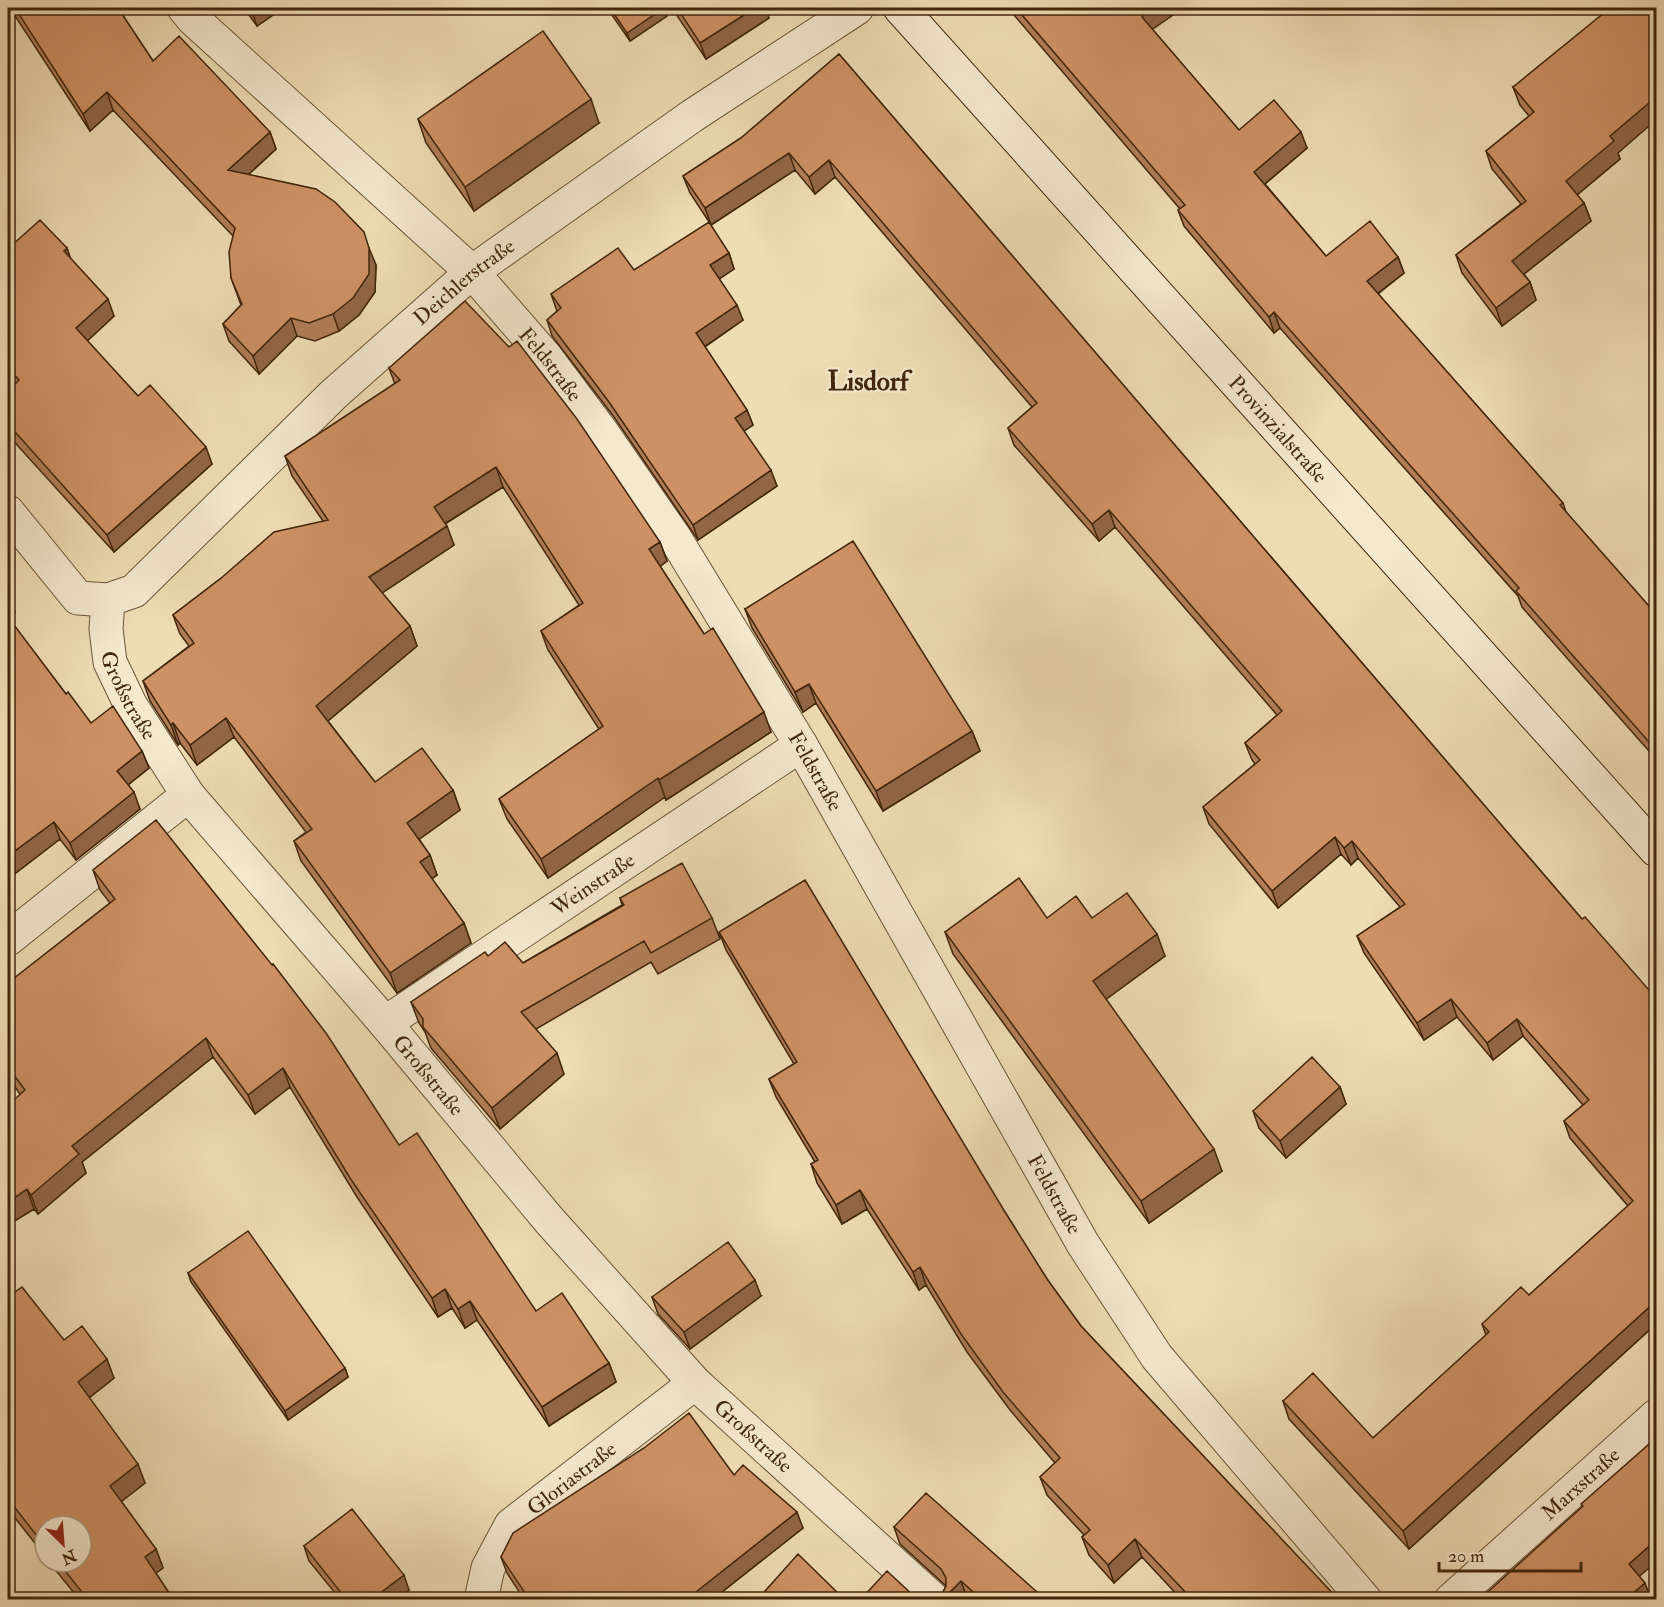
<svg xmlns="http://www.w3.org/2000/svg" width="1664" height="1607" font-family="'IM FELL Double Pica',serif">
<rect width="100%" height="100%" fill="#eedcb4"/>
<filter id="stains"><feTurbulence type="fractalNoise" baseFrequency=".00333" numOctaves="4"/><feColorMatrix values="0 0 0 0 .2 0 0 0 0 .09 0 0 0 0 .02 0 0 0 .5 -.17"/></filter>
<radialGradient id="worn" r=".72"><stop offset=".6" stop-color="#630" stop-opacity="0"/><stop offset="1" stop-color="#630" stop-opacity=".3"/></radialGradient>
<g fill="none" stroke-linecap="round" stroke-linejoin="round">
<!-- street casing -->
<g stroke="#6c5435" stroke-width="35">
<g id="street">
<path id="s1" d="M184,8L193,19L472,272L546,357L599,428L675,538L801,745L1083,1244L1157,1357L1365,1600"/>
<path id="s2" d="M8,512L78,598L108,600L134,591L334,394L472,272L692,116L857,8"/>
<path id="s3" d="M108,600L106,629L110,662L131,706L188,795L385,1023L549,1220L695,1383L934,1600"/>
<path d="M8,939L188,795"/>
<path id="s4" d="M385,1023L801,745"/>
<path id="s5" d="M481,1600L488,1568L511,1525L695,1383"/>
<path id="s6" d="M1451,1600L1656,1416"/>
</g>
</g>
<!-- secondary casing -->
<g stroke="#41260b" stroke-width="35">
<g id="secondary">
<path id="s7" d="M900,8L1656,850"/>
</g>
</g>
<!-- street -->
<use href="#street" stroke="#f4e8ce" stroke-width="33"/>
<!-- secondary -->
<use href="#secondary" stroke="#f4e8ce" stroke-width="33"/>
</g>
<!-- wall -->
<path fill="#b07d57" stroke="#41260b" stroke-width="1.5" d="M10,8H118L153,61L270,132L276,149L249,174L376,265L375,292L359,315L339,331L315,341L297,336L259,374L229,341L223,324L241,305L231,278L233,236L113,110L90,131Z
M244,8H283L257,26Z
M607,8H664L667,16L630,41Z
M672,8H765L769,18L706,59Z
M1008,8H1183L1152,29L1239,130L1307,148L1265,184L1326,256L1398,257L1404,273L1378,294L1563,503L1566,512L1656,614V759L1522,607L1518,596L1280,328L1274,333L1184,226L1178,210L1180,209Z
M839,54L1582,919L1656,1324L1409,1549L1289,1419L1283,1401L1373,1438L1486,1335L1482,1324L1529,1295L1628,1206L1570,1138L1564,1121L1583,1105L1523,1036L1493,1060L1457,1017L1424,1040L1364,953L1357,936L1400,907L1358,858L1351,865L1341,854L1278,908L1209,824L1203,807L1255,764L1252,760L1245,743L1277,715L1115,527L1099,541L1014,445L1008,428L1032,407L835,177L815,194L795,170L711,225L690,193L683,176L741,138Z
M1513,87L1618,153L1620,159L1577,195L1584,203L1591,221L1524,274L1530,282L1536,300L1502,326L1462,273L1456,255L1521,204L1492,169L1486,151L1529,116L1520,105Z
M418,119L599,123L474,211L426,143Z
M8,243L11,246L67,248L70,258L114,316L87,341L138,396L212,464L114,552L8,435V391L13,385L8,379Z
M729,253L734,269L719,279L743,320L705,347L747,410L753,425L744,431L777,486L698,540L614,417L552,336L547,320L557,311L551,294L634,270Z
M389,368L660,542L667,561L660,566L704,634L771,732L666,800L665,797L548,878L507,819L499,799L599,729L548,650L541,631L579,605L503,487L445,524L454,545L382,593L410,626L417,646L328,721L375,782L453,790L460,810L419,839L430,855L437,875L432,879L464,923L471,943L397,993L301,861L294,841L306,832L234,737L197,765L180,743L178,745L150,701L143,681L189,646L180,634L173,615L220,579L323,521L292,476L285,456L395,384Z
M8,593L15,612L8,618L66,694L91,723L142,751L149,768L128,785L140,809L76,860L60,839L8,879Z
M745,609L972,731L980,751L883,811L816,703L803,712L752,628Z
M93,870L399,1145L536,1311L609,1363L616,1382L549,1426L477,1320L465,1328L452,1308L438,1317L357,1197L290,1087L255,1114L213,1057L82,1162L86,1173L38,1214L34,1209L8,1225L20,1094L8,1077V983L110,903L100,890Z
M620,898L712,918L720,939L658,974L651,962L536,1029L564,1074L500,1129L431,1048L425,1032L419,1023L411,1002L523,963L622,905Z
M1092,918L1165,956L1106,999L1222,1171L1149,1223L953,954L945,932Z
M719,932L1005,1212L1047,1279L1081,1326L1338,1599H1181L1142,1557L1114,1583L1089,1555L1082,1537L1084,1535L1047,1495L1040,1477L1055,1463L1010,1410L967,1352L926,1285L919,1290L867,1209L842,1224L817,1183L811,1164L815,1162L776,1097L769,1079L794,1064L726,950Z
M1340,1087L1346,1104L1286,1158L1259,1128L1253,1111Z
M188,1273L345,1368L348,1377L288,1420L191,1282Z
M761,1296L690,1349L658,1314L652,1297Z
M8,1297L114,1378L89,1398L145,1483L121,1501L156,1549L163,1568L156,1573L173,1599H79L49,1562H81L45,1526V1556L8,1509Z
M734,1475L803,1528L713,1599H524L507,1573L501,1557Z
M894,1527L1040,1599H968L967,1598L966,1599H935L941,1596L946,1586L900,1544Z
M304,1546L409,1590L396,1599H340L309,1561Z"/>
<!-- shaded-wall -->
<path fill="#906647" stroke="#41260b" stroke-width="1.5" d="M253,8H283L257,26L251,9Z
M664,8L667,16L630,41L627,33Z
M755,8H765L769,18L706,59L700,43Z
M1154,8H1183L1147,33L1142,17Z
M107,92L113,110L90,131L83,114Z
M1656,97V120L1618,153L1620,159L1572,199L1566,181L1610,136Z
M591,99L599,123L474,211L465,187Z
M270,132L276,149L235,187L228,170Z
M1301,132L1307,148L1260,188L1254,172Z
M789,153L795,170L711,225L705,208Z
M829,160L835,177L815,194L809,177Z
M1584,203L1591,221L1519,278L1512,261Z
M67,248L73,266L64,251Z
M369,248L376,265L375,292L359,315L339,331L333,314Z
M729,253L734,269L716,281L710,265Z
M1398,257L1404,273L1373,297L1367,281Z
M1530,282L1536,300L1502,326L1496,308Z
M108,299L114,316L82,346L76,328Z
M737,305L743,320L701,349L696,333Z
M1274,312L1280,328L1274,333L1269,317Z
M291,318L297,336L259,374L253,356Z
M747,410L753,425L741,433L735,418Z
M206,447L212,464L114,552L107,535Z
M496,467L503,487L441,526L434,507Z
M771,470L777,486L698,540L693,525Z
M1109,510L1115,527L1099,541L1092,524Z
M447,526L454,545L376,597L369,577Z
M660,542L667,561L657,569L649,549Z
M8,595H9L15,612L8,618Z
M410,626L417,646L323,725L316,706Z
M809,684L816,703L803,712L795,692Z
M764,712L771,732L666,800L659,780Z
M226,718L234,737L197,765L190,745Z
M173,723L180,743L178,745L171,725Z
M972,731L980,751L883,811L876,791Z
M142,751L149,768L124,788L117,771Z
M658,778L665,797L548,878L541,859Z
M453,790L460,810L414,843L407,823Z
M134,792L140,809L76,860L70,843Z
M54,822L60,839L8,879V856Z
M1335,837L1341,854L1278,908L1272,891Z
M1352,841L1358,858L1351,865L1344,848Z
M430,855L437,875L427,882L420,862Z
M464,923L471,943L397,993L390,973Z
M1157,934L1165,956L1101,1003L1093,981Z
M1451,999L1457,1017L1424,1040L1417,1023Z
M1517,1019L1523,1036L1493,1060L1487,1043Z
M206,1038L213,1057L82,1162L86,1173L38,1214L31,1195L72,1146Z
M557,1053L564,1074L500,1129L492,1108Z
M283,1068L290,1087L255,1114L248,1095Z
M1340,1087L1346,1104L1286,1158L1280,1141Z
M1214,1149L1222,1171L1149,1223L1141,1201Z
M27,1189L34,1209L8,1225V1202Z
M860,1190L867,1209L842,1224L836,1205Z
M920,1267L926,1285L919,1290L913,1272Z
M755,1280L761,1296L690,1349L684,1332Z
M445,1289L452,1308L438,1317L432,1298Z
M470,1301L477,1320L465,1328L458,1309Z
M1656,1301V1324L1409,1549L1403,1531Z
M107,1359L114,1378L85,1401L78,1382Z
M609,1363L616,1382L549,1426L542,1407Z
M345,1368L348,1377L288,1420L285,1411Z
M138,1464L145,1483L117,1505L110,1486Z
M797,1512L803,1528L713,1599H687Z
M1135,1539L1142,1557L1114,1583L1108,1565Z
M1656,1540V1562L1635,1580L1629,1564Z
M156,1549L163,1568L152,1576L145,1557Z
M404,1575L409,1590L396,1599H372Z
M961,1581L967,1598L966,1599H943Z
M1645,1583L1651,1599H1626Z
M1037,1592L1040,1599H1030Z"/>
<!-- building -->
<path fill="#cd9165" stroke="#41260b" stroke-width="1.5" d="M15,8H118L153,61L179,36L270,132L228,170L316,189L335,202L364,232L369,248V274L353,298L333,314L309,323L291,318L253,356L223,324L242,304L231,278L229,252L235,228L107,92L83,114Z
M610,8H664L627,33Z
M677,8H755L700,43Z
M1016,8H1154L1142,17L1239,130L1274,100L1301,132L1254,172L1326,256L1370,221L1398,257L1367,281L1563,503L1560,505L1656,614V750L1516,591L1519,588L1274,312L1269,317L1178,210L1185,205Z
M1610,8H1656V97L1610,136L1614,141L1566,181L1584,203L1512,261L1530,282L1496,308L1456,255L1526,201L1486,151L1534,112L1513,87Z
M543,31L591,99L465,187L418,119Z
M839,54L1582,919L1585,917L1656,998V1301L1403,1531L1283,1401L1313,1373L1373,1438L1489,1332L1482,1324L1521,1287L1529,1295L1633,1201L1564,1121L1589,1100L1517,1019L1487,1043L1451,999L1417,1023L1357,936L1405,904L1352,841L1344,848L1335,837L1272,891L1203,807L1260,760L1245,743L1282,711L1109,510L1092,524L1008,428L1037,403L829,160L809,177L789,153L705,208L683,176L741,138Z
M40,220L67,248L64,251L108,299L76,328L138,396L150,385L206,447L107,535L8,424V391L19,380L8,368V243L11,246Z
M709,222L729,253L710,265L737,305L696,333L747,410L735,418L771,470L693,525L609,402L547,320L561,308L551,294L618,248L634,270Z
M465,301L509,347L517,341L577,419L660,542L649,549L704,634L713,628L764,712L659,780L658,778L541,859L499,799L603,726L541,631L583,603L496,467L434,507L447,526L369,577L410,626L316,706L375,782L422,748L453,790L407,823L430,855L420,862L464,923L390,973L294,841L312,829L226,718L190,745L173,723L171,725L143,681L194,643L173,615L220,579L274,532L328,520L285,456L400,380L389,368Z
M853,541L972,731L876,791L809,684L795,692L745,609Z
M8,617L66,694L68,692L91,723L113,706L142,751L117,771L134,792L70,843L54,822L8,856Z
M156,820L272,965L273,964L326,1033L399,1145L417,1133L536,1311L562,1293L609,1363L542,1407L470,1301L458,1309L445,1289L432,1298L350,1178L283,1068L248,1095L206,1038L72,1146L79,1154L31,1195L27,1189L8,1202V1105L25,1090L8,1067V983L115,899L93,870Z
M682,863L712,918L651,953L644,941L521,1012L557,1053L492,1108L423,1027V1019L411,1002L485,952L488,956L505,942L523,963L624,905L620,898Z
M1019,878L1047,918L1076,896L1092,918L1127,893L1157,934L1093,981L1214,1149L1141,1201L945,932Z
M805,880L1005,1212L1047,1279L1081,1326L1338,1599H1192L1135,1539L1108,1565L1082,1537L1090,1530L1040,1477L1060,1458L1003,1392L961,1334L920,1267L913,1272L860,1190L836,1205L811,1164L818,1160L769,1079L797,1062L719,932Z
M1312,1057L1340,1087L1280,1141L1253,1111Z
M248,1231L345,1368L285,1411L188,1273Z
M728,1242L755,1280L684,1332L652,1297Z
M22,1287L64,1340L82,1326L107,1359L78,1382L138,1464L110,1486L156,1549L145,1557L173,1599H80L85,1596L58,1562H81V1526H45V1546L8,1499V1297Z
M689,1413L734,1475L743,1465L797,1512L687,1599H529L501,1557L513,1533L644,1448Z
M1656,1438V1540L1629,1564L1645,1583L1626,1599H1480L1583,1506L1581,1504Z
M926,1493L1037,1592L1030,1599H981L961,1581L943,1599H935L941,1596L946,1586V1578L941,1569L894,1527Z
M352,1509L404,1575L372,1599H346L304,1546Z
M798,1554L844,1599H758Z
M887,1571L915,1597L921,1599H861Z"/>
<g text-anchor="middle" stroke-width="4.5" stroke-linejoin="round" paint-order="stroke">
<!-- street labels -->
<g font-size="21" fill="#41260b" stroke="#f4e8ce">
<text dy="7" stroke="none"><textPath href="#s2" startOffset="621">Deichlerstraße</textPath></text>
<text dy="7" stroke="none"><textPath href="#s1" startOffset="512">Feldstraße</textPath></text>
<text dy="7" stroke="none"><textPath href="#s7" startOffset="566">Provinzialstraße</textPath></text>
<text dy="7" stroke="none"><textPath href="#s3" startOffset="100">Großstraße</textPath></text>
<text dy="7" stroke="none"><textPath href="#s1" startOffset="998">Feldstraße</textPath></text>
<text dy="7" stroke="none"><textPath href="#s4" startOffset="250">Weinstraße</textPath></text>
<text dy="7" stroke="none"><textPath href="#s3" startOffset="586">Großstraße</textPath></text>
<text dy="7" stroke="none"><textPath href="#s1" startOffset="1484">Feldstraße</textPath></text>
<text dy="7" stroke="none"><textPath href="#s3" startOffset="1072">Großstraße</textPath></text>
<text dy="7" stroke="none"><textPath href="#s5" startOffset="158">Gloriastraße</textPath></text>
<text dy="7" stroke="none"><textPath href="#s6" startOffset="174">Marxstraße</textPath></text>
</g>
<!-- district labels -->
<g font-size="27" font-weight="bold" fill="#41260b" stroke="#f4e8ce">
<text x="868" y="390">Lisdorf</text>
</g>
</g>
<!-- margin -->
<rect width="1664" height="1607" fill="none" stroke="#eedcb4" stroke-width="30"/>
<rect x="9" y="9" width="1646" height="1589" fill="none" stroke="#41260b" stroke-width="3"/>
<rect x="15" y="15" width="1634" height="1577" fill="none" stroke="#41260b" stroke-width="1.5"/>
<!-- north arrow -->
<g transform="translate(63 1544) rotate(155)"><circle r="28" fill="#f4e8ce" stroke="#ac9a80" stroke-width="1.5"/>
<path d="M0-4.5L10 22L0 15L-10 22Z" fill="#8f2418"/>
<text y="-9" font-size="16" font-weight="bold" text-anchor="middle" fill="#41260b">N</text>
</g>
<!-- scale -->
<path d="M1439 1562v9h142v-9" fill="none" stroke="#41260b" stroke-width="3"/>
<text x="1448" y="1562" font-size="18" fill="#41260b" stroke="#f4e8ce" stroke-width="4.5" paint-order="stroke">20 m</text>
<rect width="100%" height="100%" filter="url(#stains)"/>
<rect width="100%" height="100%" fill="url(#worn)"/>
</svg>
